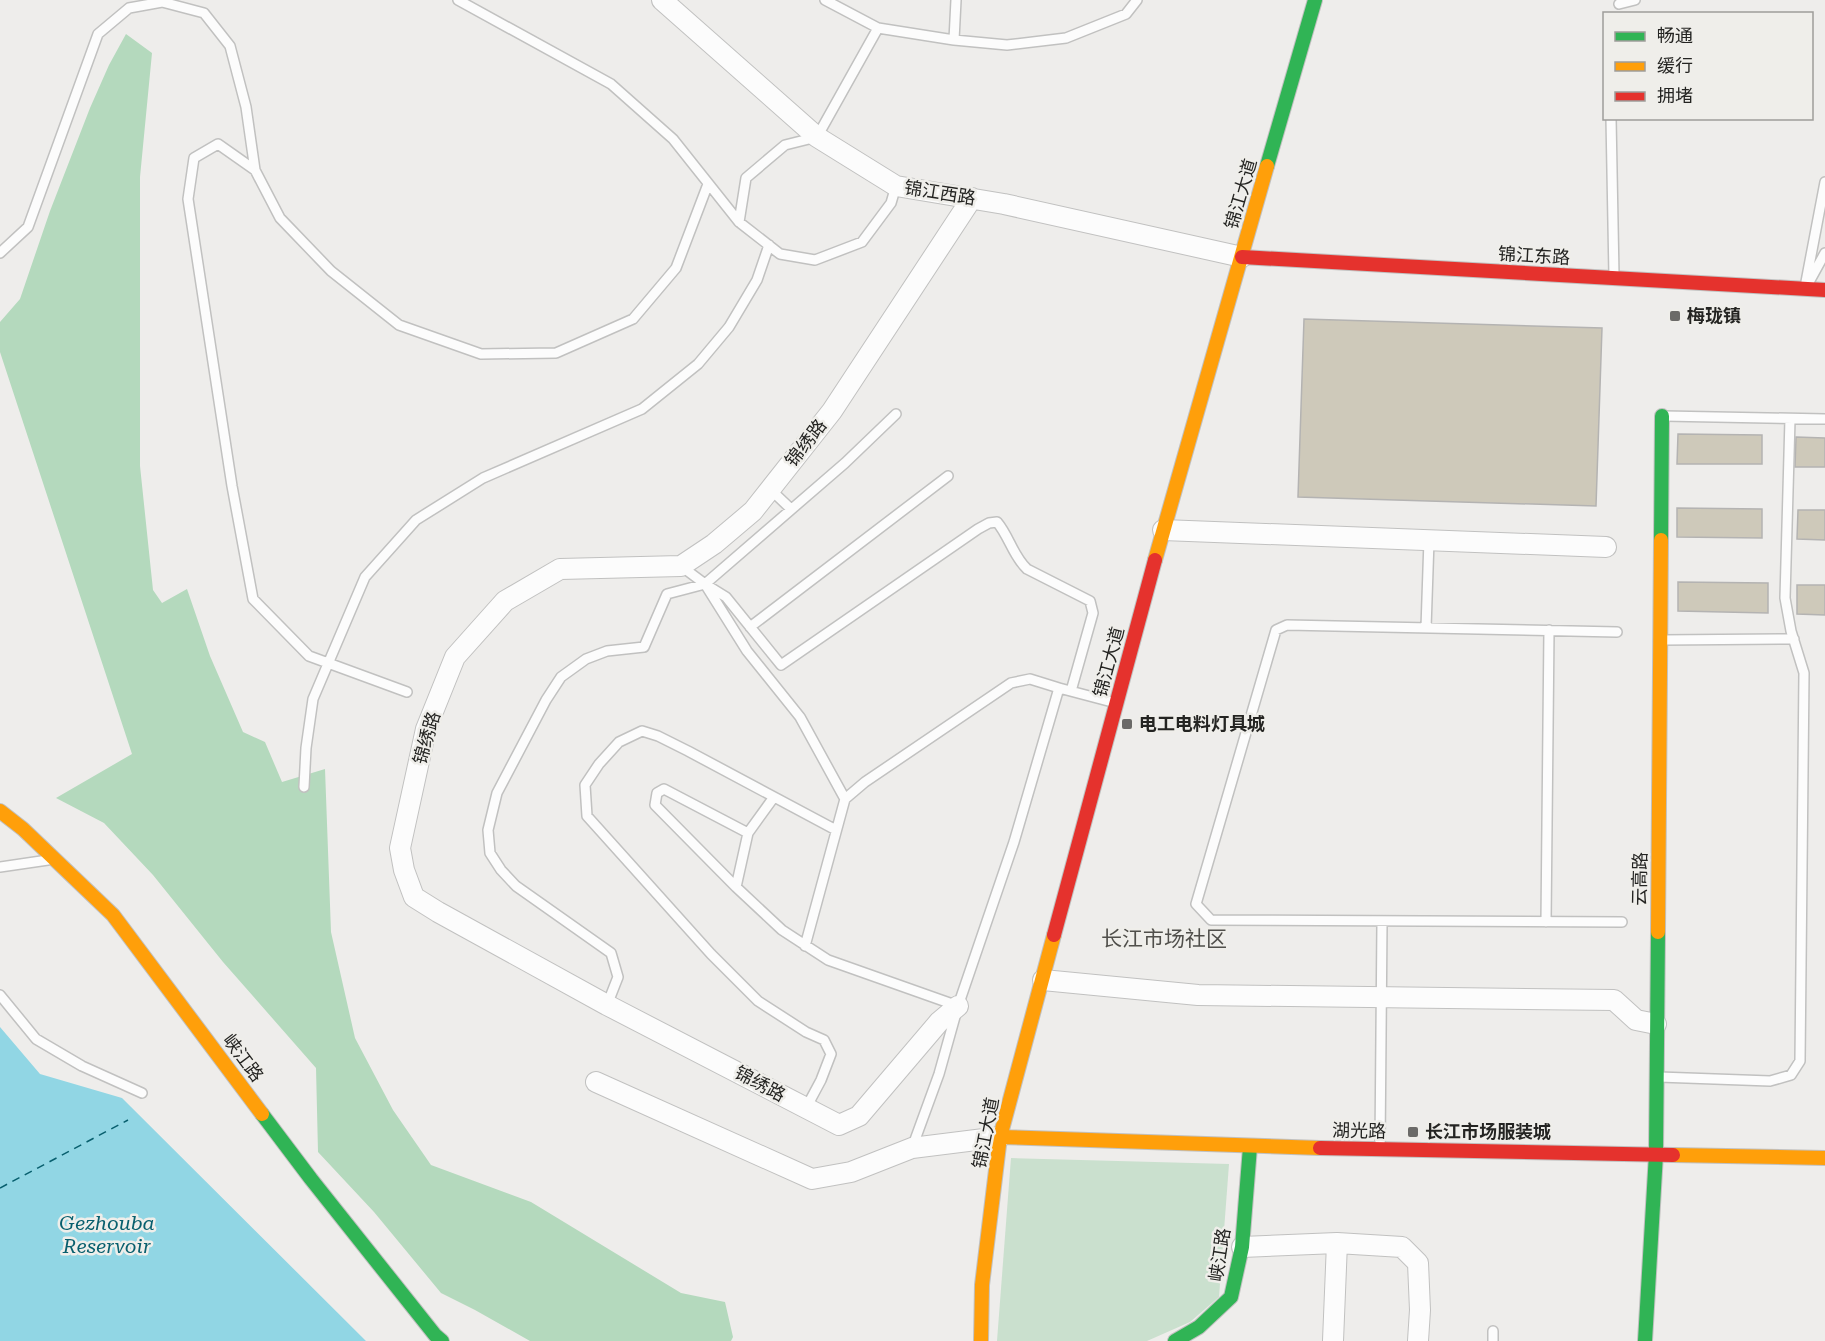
<svg xmlns="http://www.w3.org/2000/svg" width="1825" height="1341" font-family="'Roboto Serif','Noto Sans SC',serif">
<rect width="100%" height="100%" fill="#eeedeb"/>
<!-- green -->
<path fill="#cae0ce" d="M1011,1158L1229,1164L1219,1297L1190,1322L1147,1341H997Z"/>
<!-- forest -->
<path fill="#b4d9bd" d="M126,34L152,53L140,177V466L153,590L162,603L187,589L210,656L243,732L265,742L282,782L325,769L331,932L355,1038L393,1110L431,1165L531,1202L681,1293L725,1302L733,1337L731,1341H530L475,1310L441,1293L374,1212L318,1152L316,1068L223,962L153,875L104,823L56,798L132,754L0,352V322L20,299L50,211L90,108L109,65Z"/>
<!-- water -->
<path fill="#91d6e4" d="M0,1027L40,1074L122,1098L366,1341H0Z"/>
<g fill="none" stroke-linecap="round" stroke-linejoin="round">
<!-- ferry -->
<path stroke="#085f6e" stroke-width="1.5" stroke-dasharray="8 6" stroke-linecap="butt" d="M0,1188L128,1120"/>
</g>
<!-- building -->
<path fill="#cec9ba" stroke="#b4b3b2" stroke-width="1.5" d="M1304,319L1602,328L1596,506L1298,497Z
M1678,434L1762,435V464H1677Z
M1796,437L1825,438V467H1795Z
M1677,508L1762,509V538L1677,537Z
M1798,510H1825V540L1797,539Z
M1678,582L1768,583V613L1678,611Z
M1797,585H1825V615L1797,614Z"/>
<g fill="none" stroke-linecap="round" stroke-linejoin="round">
<!-- lane casing -->
<g stroke="#c1c1c0" stroke-width="12">
<path id="lane" d="M458,0L611,84L673,139L739,222L780,254L815,260L862,242L891,203L896,186
M825,0L878,28L954,40L1007,45L1066,38L1126,14L1137,0
M1619,4L1635,0
M954,40L956,0
M1611,118L1614,276
M255,170L218,144L194,158L188,199L232,486L253,599L309,656L407,692
M739,222L746,178L785,145L817,137L878,28
M0,253L28,227L98,34L129,8L162,2L204,13L230,46L246,107L255,170L280,218L331,271L399,325L481,354L556,353L633,319L676,268L708,184
M1809,282L1825,253
M1805,287L1825,182
M1664,416L1825,419
M770,489L791,509
M681,566L705,584L747,651L800,717L845,799
M705,584L726,597L781,665L978,529L989,523L997,522C1009,536 1013,556 1027,569L1090,601L1093,613L1071,691
M750,627L948,476
M1426,628L1429,540
M1617,632L1287,625L1276,630L1196,904L1211,920L1622,922
M1662,640L1794,639
M304,787L306,748L313,699L365,577L416,520L483,478L642,409L698,364L729,327L757,280L769,245
M748,833L664,789L657,793L655,805L736,887L782,930L828,960L958,1006
M0,867L48,860
M736,887L748,833L774,797
M1546,922L1549,630
M805,946L845,799L865,782L1011,683L1030,679L1059,688
M0,995L36,1039L82,1066L142,1093
M607,1005L618,977L611,953L516,886L501,870L490,853L488,830L497,793L546,700L561,677L586,659L607,651L644,647L667,594L705,584L845,463L896,414
M1659,1077L1770,1081L1791,1075L1800,1061L1804,673L1791,631L1785,598L1790,419
M806,1108L821,1080L831,1054L824,1040L806,1032L758,1001L711,954L587,816L585,785L599,764L619,742L642,731L658,736L688,751L836,830
M1380,1147L1382,923
M912,1148L939,1074L958,1006L1014,842L1059,688L1112,702
M1493,1341V1331"/>
</g>
<!-- street casing -->
<g stroke="#c1c1c0" stroke-width="22">
<path id="street" d="M662,0L817,137L896,186L1004,204L1242,257
M1163,530L1606,547
M1043,980L1198,995L1614,1000L1636,1020L1656,1024
M958,1006L939,1022L859,1116L839,1125L607,1005L438,912L414,897L404,870L400,848L426,729L455,657L505,601L560,569L681,566L714,544L753,511L832,411L972,198
M596,1082L812,1179L851,1172L912,1148L1000,1137
M1242,1247L1337,1243L1402,1247L1418,1263L1420,1310L1418,1341
M1333,1341L1337,1243"/>
</g>
<!-- fast casing -->
<g stroke="#c1c1c0" stroke-width="16">
<path id="fast" d="M1267,166L1315,0
M1661,540L1662,416
M262,1114L311,1179L435,1335L442,1341
M1175,1341L1199,1327L1231,1297L1242,1247L1250,1147
M1645,1341L1656,1154L1658,932"/>
</g>
<!-- slow casing -->
<g stroke="#c1c1c0" stroke-width="16">
<path id="slow" d="M1155,560L1267,166
M0,811L23,829L113,915L262,1114
M1658,932L1661,540
M1000,1137L1320,1148
M1673,1155L1825,1158
M981,1341L982,1285L1000,1137L1054,935"/>
</g>
<!-- jam casing -->
<g stroke="#c1c1c0" stroke-width="16">
<path id="jam" d="M1242,257L1825,290
M1054,935L1155,560
M1320,1148L1673,1155"/>
</g>
<!-- lane -->
<use href="#lane" stroke="#fcfcfc" stroke-width="9"/>
<!-- street -->
<use href="#street" stroke="#fcfcfc" stroke-width="20"/>
<!-- fast -->
<use href="#fast" stroke="#30b455" stroke-width="14"/>
<!-- slow -->
<use href="#slow" stroke="#ff9f0a" stroke-width="14"/>
<!-- jam -->
<use href="#jam" stroke="#e5322d" stroke-width="14"/>
</g>
<!-- markers -->
<g fill="#6b6a68" stroke="#efeeea" stroke-width="2">
<rect x="1669" y="310" width="12" height="12" rx="3"/>
<rect x="1121" y="718" width="12" height="12" rx="3"/>
<rect x="1407" y="1126" width="12" height="12" rx="3"/>
</g>
<g text-anchor="middle" stroke-width="5" stroke-linejoin="round" paint-order="stroke">
<!-- street labels -->
<g font-size="18" fill="#242422" stroke="#efeeea">
<text transform="translate(940 193) rotate(9)" y="6">锦江西路</text>
<text transform="translate(1241 194) rotate(-74)" y="6">锦江大道</text>
<text transform="translate(1534 256) rotate(3)" y="6">锦江东路</text>
<text transform="translate(806 443) rotate(-52)" y="6">锦绣路</text>
<text transform="translate(1109 662) rotate(-75)" y="6">锦江大道</text>
<text transform="translate(427 738) rotate(-74)" y="6">锦绣路</text>
<text transform="translate(1640 879) rotate(-89)" y="6">云高路</text>
<text transform="translate(243 1058) rotate(53)" y="6">峡江路</text>
<text transform="translate(760 1084) rotate(28)" y="6">锦绣路</text>
<text transform="translate(1359 1131) rotate(1)" y="6">湖光路</text>
<text transform="translate(986 1133) rotate(-79)" y="6">锦江大道</text>
<text transform="translate(1220 1255) rotate(-81)" y="6">峡江路</text>
</g>
<!-- poi labels -->
<g font-size="18" font-weight="bold" fill="#242422" stroke="#efeeea" text-anchor="start">
<text x="1687" y="322">梅珑镇</text>
<text x="1139" y="730">电工电料灯具城</text>
<text x="1425" y="1138">长江市场服装城</text>
</g>
<!-- water labels -->
<g font-size="20" font-style="italic" fill="#085f6e" stroke="#efeeea">
<text x="107" y="1230">Gezhouba<tspan x="107" dy="23">Reservoir</tspan></text>
</g>
<!-- quarter labels -->
<g font-size="21" fill="#504f4b" stroke="#efeeea">
<text x="1164" y="946">长江市场社区</text>
</g>
</g>
<!-- legend -->
<rect x="1603" y="12" width="210" height="108" fill="#efeeea" stroke="#9e9d9a" stroke-width="1.5"/>
<rect x="1615" y="32" width="30" height="9" fill="#30b455" stroke="#9e9d9a" stroke-width="1.5"/>
<text x="1657" y="42" font-size="18" fill="#242422">畅通</text>
<rect x="1615" y="62" width="30" height="9" fill="#ff9f0a" stroke="#9e9d9a" stroke-width="1.5"/>
<text x="1657" y="72" font-size="18" fill="#242422">缓行</text>
<rect x="1615" y="92" width="30" height="9" fill="#e5322d" stroke="#9e9d9a" stroke-width="1.5"/>
<text x="1657" y="102" font-size="18" fill="#242422">拥堵</text>
</svg>
